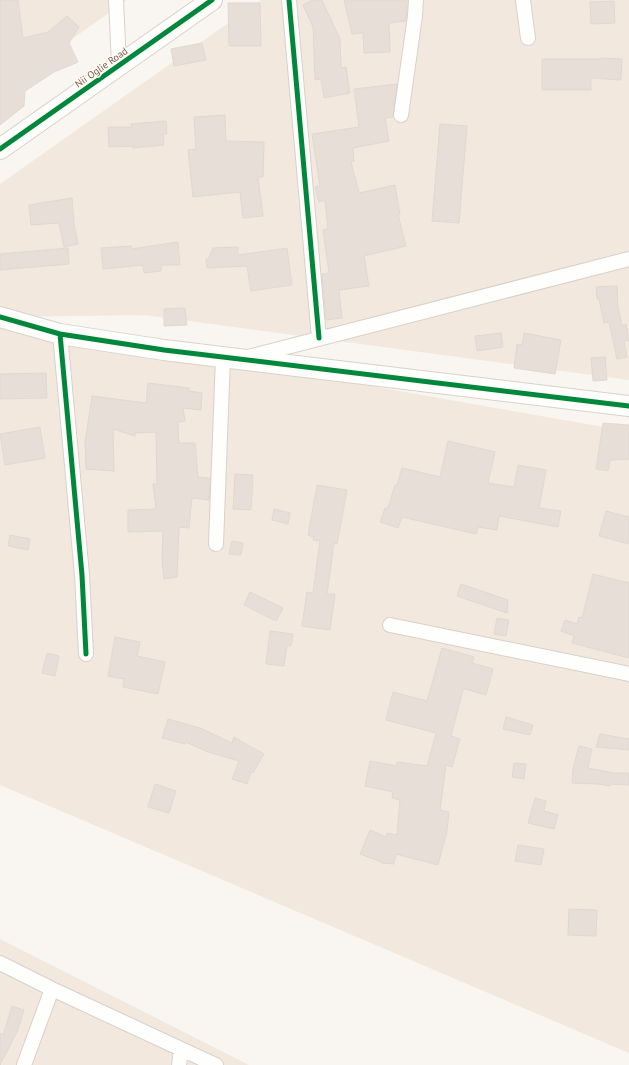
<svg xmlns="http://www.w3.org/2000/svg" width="629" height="1065" font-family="'PT Sans',sans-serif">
<rect width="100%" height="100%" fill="#f9f5f0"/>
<!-- residential -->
<path fill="#f2e8de" d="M0,0H127L0,90Z
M261,0H629V380L144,315L0,317V184Z
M0,321L615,429L629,428V1053L0,785Z
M0,939L249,1065H0Z"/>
<!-- building -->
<path fill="#e6ded7" stroke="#e2d8d2" d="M0,0H18L23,38L48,32L67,16L79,27L69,43L78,62L54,72L25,91L24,106L0,125Z
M312,0H322L340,39L341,68L346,67L350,93L324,98L321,79L315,80L313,27L303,5Z
M344,0H407L406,21L389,23L390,52L364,53L363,33L352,34Z
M614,1L615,23L591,24L590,2Z
M228,3H260L261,46H229Z
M202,43L206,60L174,66L171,49Z
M600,58L622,59L621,80L591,78V90H542V59H600Z
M397,84L393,117L385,118L389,141L353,148L354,161L351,162L359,193L395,185L400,214H398L406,246L364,256L369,286L339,290L342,318L326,320L322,274L329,273L323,230L328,229L325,200L319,202L315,187L320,186L312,134L359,127L354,89Z
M225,115L226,141L264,142L263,177H258L263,216L243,218L240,192L193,197L188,150L196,149L194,117Z
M166,121L167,134H163L164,145L133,148V146L109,147L108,127H132L131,124Z
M440,124L467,126L459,223L432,221Z
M72,198L74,224L78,244L64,247L59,223L31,225L29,205Z
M178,242L180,265H161V271L144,273L143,265L103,269L101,248L131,246L132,249Z
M238,247V255L287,248L292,285L251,291L247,266L207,268L206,259H208L213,248Z
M68,248L69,264L0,270V254Z
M617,286L618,307L622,326L626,324L629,340L624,341L627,357L617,359L609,322L604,323L599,299H597L596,287Z
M185,308L187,325L164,326V309Z
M501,333L503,347L477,351L475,336Z
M524,333L561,340L555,374L514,368L517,344L522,345Z
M605,357L607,380L593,381L591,358Z
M46,373L47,398L0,399V374Z
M148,383L189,388V391L202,393L201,410L183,408L185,421L178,422L179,443H195L198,477L210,478L209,500L192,498L189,528L179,527L177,577L164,579L162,559L163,531L128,532V510L156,509L153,484H157L156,432L135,433V436L113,429L114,471L86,469L85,443L92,396L146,403Z
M603,423L629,425V459L610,460L608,471L596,469Z
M40,427L45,458L5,465L0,434Z
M448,441L495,452L488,483L514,487L518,465L546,470L539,508L561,511L558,527L499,516L497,530L478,527L476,534L402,517L398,528L380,522L385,508H388L395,485H397L402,468L440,477Z
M235,474L253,475L251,510L233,509Z
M317,485L347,490L337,544L334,543L327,594H335L330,630L302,626L307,592L313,593L320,541L313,540L314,537L308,535Z
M274,509L290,513L288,524L272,520Z
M606,511L629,517V544L599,536Z
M10,535L30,539L28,550L8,546Z
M232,541L243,543L241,555L229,554Z
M593,574L629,583V658L572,643L574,636L561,631L565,620L577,624L579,617L582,618Z
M461,584L508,600L507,613L457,596Z
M250,592L283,608L276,621L244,605Z
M497,618L509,620L506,636L494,634Z
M270,631L293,634L291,646H287L284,666L266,664Z
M115,637L140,642L137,656L165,662L158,694L123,687L124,679L108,676Z
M442,648L474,657L472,663L493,669L486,695L465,689L463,690L451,736L460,739L452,767L446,765L440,810L449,812L447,831L438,865L396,854L394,864L381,863L382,862L360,854L370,830L386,837L387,833L397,835L400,800L392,798L393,792L365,786L370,761L397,766V762L427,766L436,733L386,720L393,692L427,701Z
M47,653L59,656L55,676L42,673Z
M506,717L533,725L530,735L503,729Z
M168,719L200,728L232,743L234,737L264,754L253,773L251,772L247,784L232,779L239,761L208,752L186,742L185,744L162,738Z
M600,734L629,739V750L596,747Z
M579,746L592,749L588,768L614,773H629V785L610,784V786L598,784L572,783L573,769Z
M514,763L526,764L524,779L512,777Z
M155,784L176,791L169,813L148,807Z
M535,798L546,801L544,811L558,815L554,829L528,823Z
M518,845L544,849L541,865L515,861Z
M569,909L597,910L596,936L568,935Z
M12,1006L24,1010L17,1032L0,1065V1033L3,1035Z"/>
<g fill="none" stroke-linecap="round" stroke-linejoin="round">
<!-- street casing -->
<g stroke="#d7d1cb" stroke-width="16">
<path id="street" d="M116,0L119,65
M289,0L319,338
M523,0L528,38
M401,115L415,16L416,0
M60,334L82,575L86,654
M248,357L629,259
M216,544L223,357
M390,625L629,674
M0,963L52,989L181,1049L179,1065
M181,1049L216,1065
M24,1065L52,989"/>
</g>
<!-- secondary casing -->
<g stroke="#d9d2cb" stroke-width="22">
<path id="secondary" d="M0,149L212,0
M0,317L60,334L164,350L629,406"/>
</g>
<!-- street -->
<use href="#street" stroke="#fefefd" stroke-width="14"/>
<!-- secondary -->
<use href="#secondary" stroke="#fefefd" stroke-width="20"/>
<!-- cycleway casing -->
<g stroke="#fffaf3" stroke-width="8">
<path id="cycleway" d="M289,0L319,338
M0,149L212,0
M0,317L60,334L164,350L629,406
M60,334L82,575L86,654"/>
</g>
<!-- cycleway -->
<use href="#cycleway" stroke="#00873e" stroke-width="5"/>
</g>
<g text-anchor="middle" stroke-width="3" stroke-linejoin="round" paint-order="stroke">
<!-- street labels -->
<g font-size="10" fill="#7a5c4d" stroke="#fffaf3">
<text transform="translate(101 67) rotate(-35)" y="4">Nii Oglie Road</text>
</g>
</g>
</svg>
